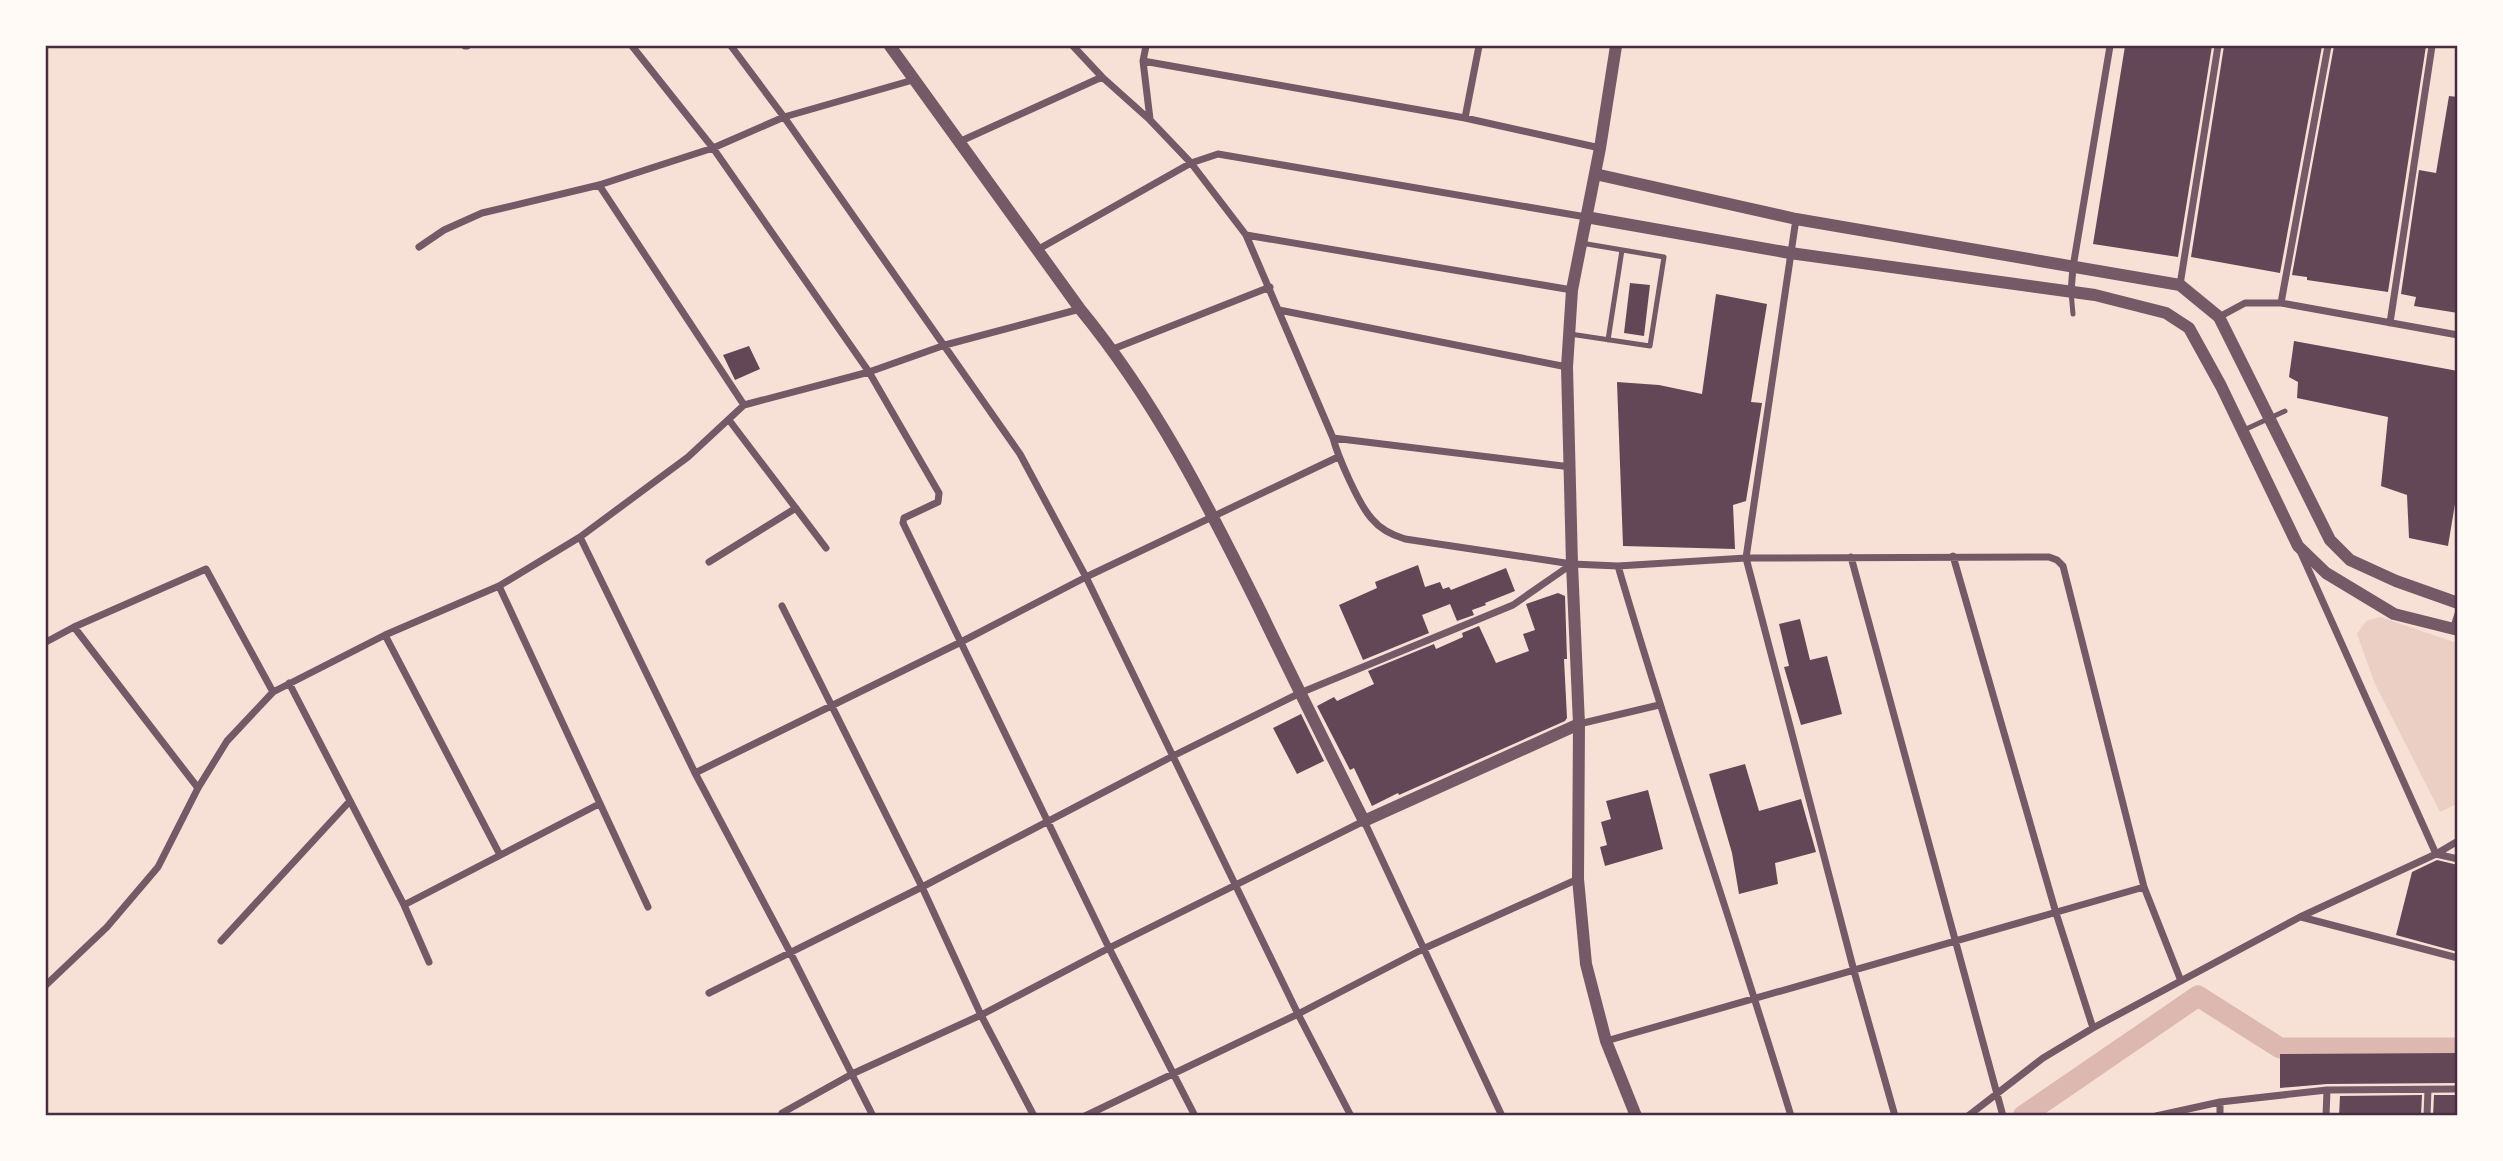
<svg xmlns="http://www.w3.org/2000/svg" width="2503" height="1161" font-family="'Libre Baskerville',serif">
<rect width="100%" height="100%" fill="#f7e1d7"/>
<!-- green -->
<path fill="#ebcfc5" d="M2380,617L2457,643V804L2440,812L2375,684L2357,634L2366,621Z"/>
<g fill="none" stroke-linecap="round" stroke-linejoin="round">
<!-- canal -->
<path stroke="#dcb8b0" stroke-width="21" d="M2023,1116L2198,996L2280,1048H2458"/>
</g>
<!-- building -->
<path fill="#644757" d="M2125,46H2212L2178,257L2093,244Z
M2224,46H2322L2280,273L2191,257Z
M2334,46H2426L2388,292L2307,280V277L2292,275Z
M2449,96L2458,97V313L2414,306L2416,297L2401,294L2419,170L2436,173Z
M1630,283L1650,285L1644,336L1624,333Z
M1716,294L1767,304L1751,402L1762,403L1746,501L1733,505L1735,549L1623,546L1617,382L1659,385L1702,394Z
M2294,341L2458,371V486L2448,546L2409,538L2407,495L2381,486L2388,417L2297,398L2298,382L2289,377Z
M749,346L760,369L735,380L723,355Z
M1418,565L1425,587L1440,582L1443,589L1449,587L1451,590L1506,568L1515,591L1485,603L1486,605L1472,610L1474,615L1457,621L1450,604L1422,615L1429,633L1363,660L1339,605L1377,588L1375,582Z
M1558,593L1565,596L1567,659H1564L1567,718L1565,721L1399,795L1398,793L1372,806L1354,768L1350,770L1317,706L1334,697L1337,701L1374,684L1368,671L1434,644L1436,649L1463,637L1462,633L1479,626L1496,663L1529,651L1523,634L1535,630L1526,604Z
M1800,619L1810,660L1827,656L1842,714L1801,725L1784,667L1789,666L1779,624Z
M1301,714L1324,761L1297,774L1273,728Z
M1745,764L1759,811L1801,799L1816,852L1775,863L1778,884L1739,894L1732,853L1709,774Z
M1648,790L1663,849L1605,866L1600,847L1607,845L1601,822L1611,819L1606,801Z
M2437,860L2458,865V952L2396,935L2412,872Z
M2458,1053V1083L2327,1084L2280,1088V1054Z
M2422,1095L2421,1116H2339L2340,1096Z
M2434,1095H2458V1116H2433Z"/>
<g fill="none" stroke-linecap="round" stroke-linejoin="round">
<!-- service -->
<path stroke="#755966" stroke-width="5" d="M2071,292L2073,314
M1570,334L1650,346L1664,257L1581,243
M1608,340L1622,250
M2244,430L2285,411"/>
<!-- minor -->
<path stroke="#755966" stroke-width="7" d="M465,46H467
M632,46L713,148L869,372L939,493L938,502L904,518L903,523L1109,948L1195,1116
M731,46L784,117L1020,454L1086,577L1298,1014L1351,1116
M1073,46L1102,77L1150,120L1191,163L1246,235L1333,438C1338,457 1359,505 1372,519C1381,530 1392,535 1405,539L1572,564L1618,566L1746,558L2049,557L2057,560L2063,566L2144,887L2181,981
M1146,46L1143,61L1150,119
M1143,61L1465,118L1600,148
M1465,118L1479,46
M961,141L1102,77
M599,185L744,405
M1796,219L1746,558L1854,971L1895,1116
M1246,235L1572,290
M419,247L444,230L482,213L599,185L713,148L784,117L913,80
M1037,250L1191,163L1218,154L1586,217
M2180,285L2218,46
M2071,292L2073,267L2110,46
M2281,303L2328,46
M1279,310L1567,367
M2219,317L2245,303H2281L2458,335
M2390,323L2432,46
M1113,349L1270,287
M729,420L826,548
M1333,438L1571,467
M580,537L695,773L790,952L873,1116
M2301,553L2436,854L2458,859
M1953,556L2056,913L2093,1028
M1851,557L2003,1116
M709,562L796,508
M1618,566C1672,750 1735,932 1791,1116
M499,586L648,907
M782,606L922,887L981,1015L1034,1116
M74,627L198,788
M2453,629L2458,614
M385,635L500,855
M46,642L74,627L206,569L273,692
M289,683L404,905L429,962
M1579,724L1659,705
M695,773L959,643L1086,577L1338,457
M404,905L599,804
M2301,917L2458,958
M221,941L349,802
M46,985L107,927L158,867L198,788L227,741L273,692L385,635L499,586L580,537L688,457L744,405L869,372L945,345L1080,309
M709,993L922,887L1173,756L1300,693L1513,605L1572,564
M1606,1041L2144,887
M782,1113L852,1074L981,1015L1109,948L1364,821L1502,1116
M1085,1116L1298,1014L1425,948L1578,879
M1968,1116L2043,1058L2093,1028L2300,917L2436,854L2458,841
M2156,1116L2220,1102L2327,1090L2458,1089
M2220,1116V1102
M2326,1116L2327,1090
M2427,1116L2428,1090"/>
<!-- tertiary -->
<path stroke="#755966" stroke-width="12" d="M890,46L1080,309C1155,400 1208,505 1260,610C1294,681 1329,751 1364,821L1579,724
M1616,46L1600,148L1572,290L1567,367L1572,564L1579,724L1578,879L1586,964L1606,1041L1636,1116
M1595,174L1796,219L2180,285L2219,317L2330,540L2350,560L2396,581L2458,603
M1586,217L1790,253L2095,295L2166,313L2189,328L2221,386L2298,546L2326,573L2394,614L2458,630"/>
</g>
<!-- border -->
<rect width="2503" height="1161" fill="none" stroke="#fffaf5" stroke-width="94"/>
<rect x="47" y="47" width="2409" height="1067" fill="none" stroke="#4a2c40" stroke-width="2.5"/>
</svg>
